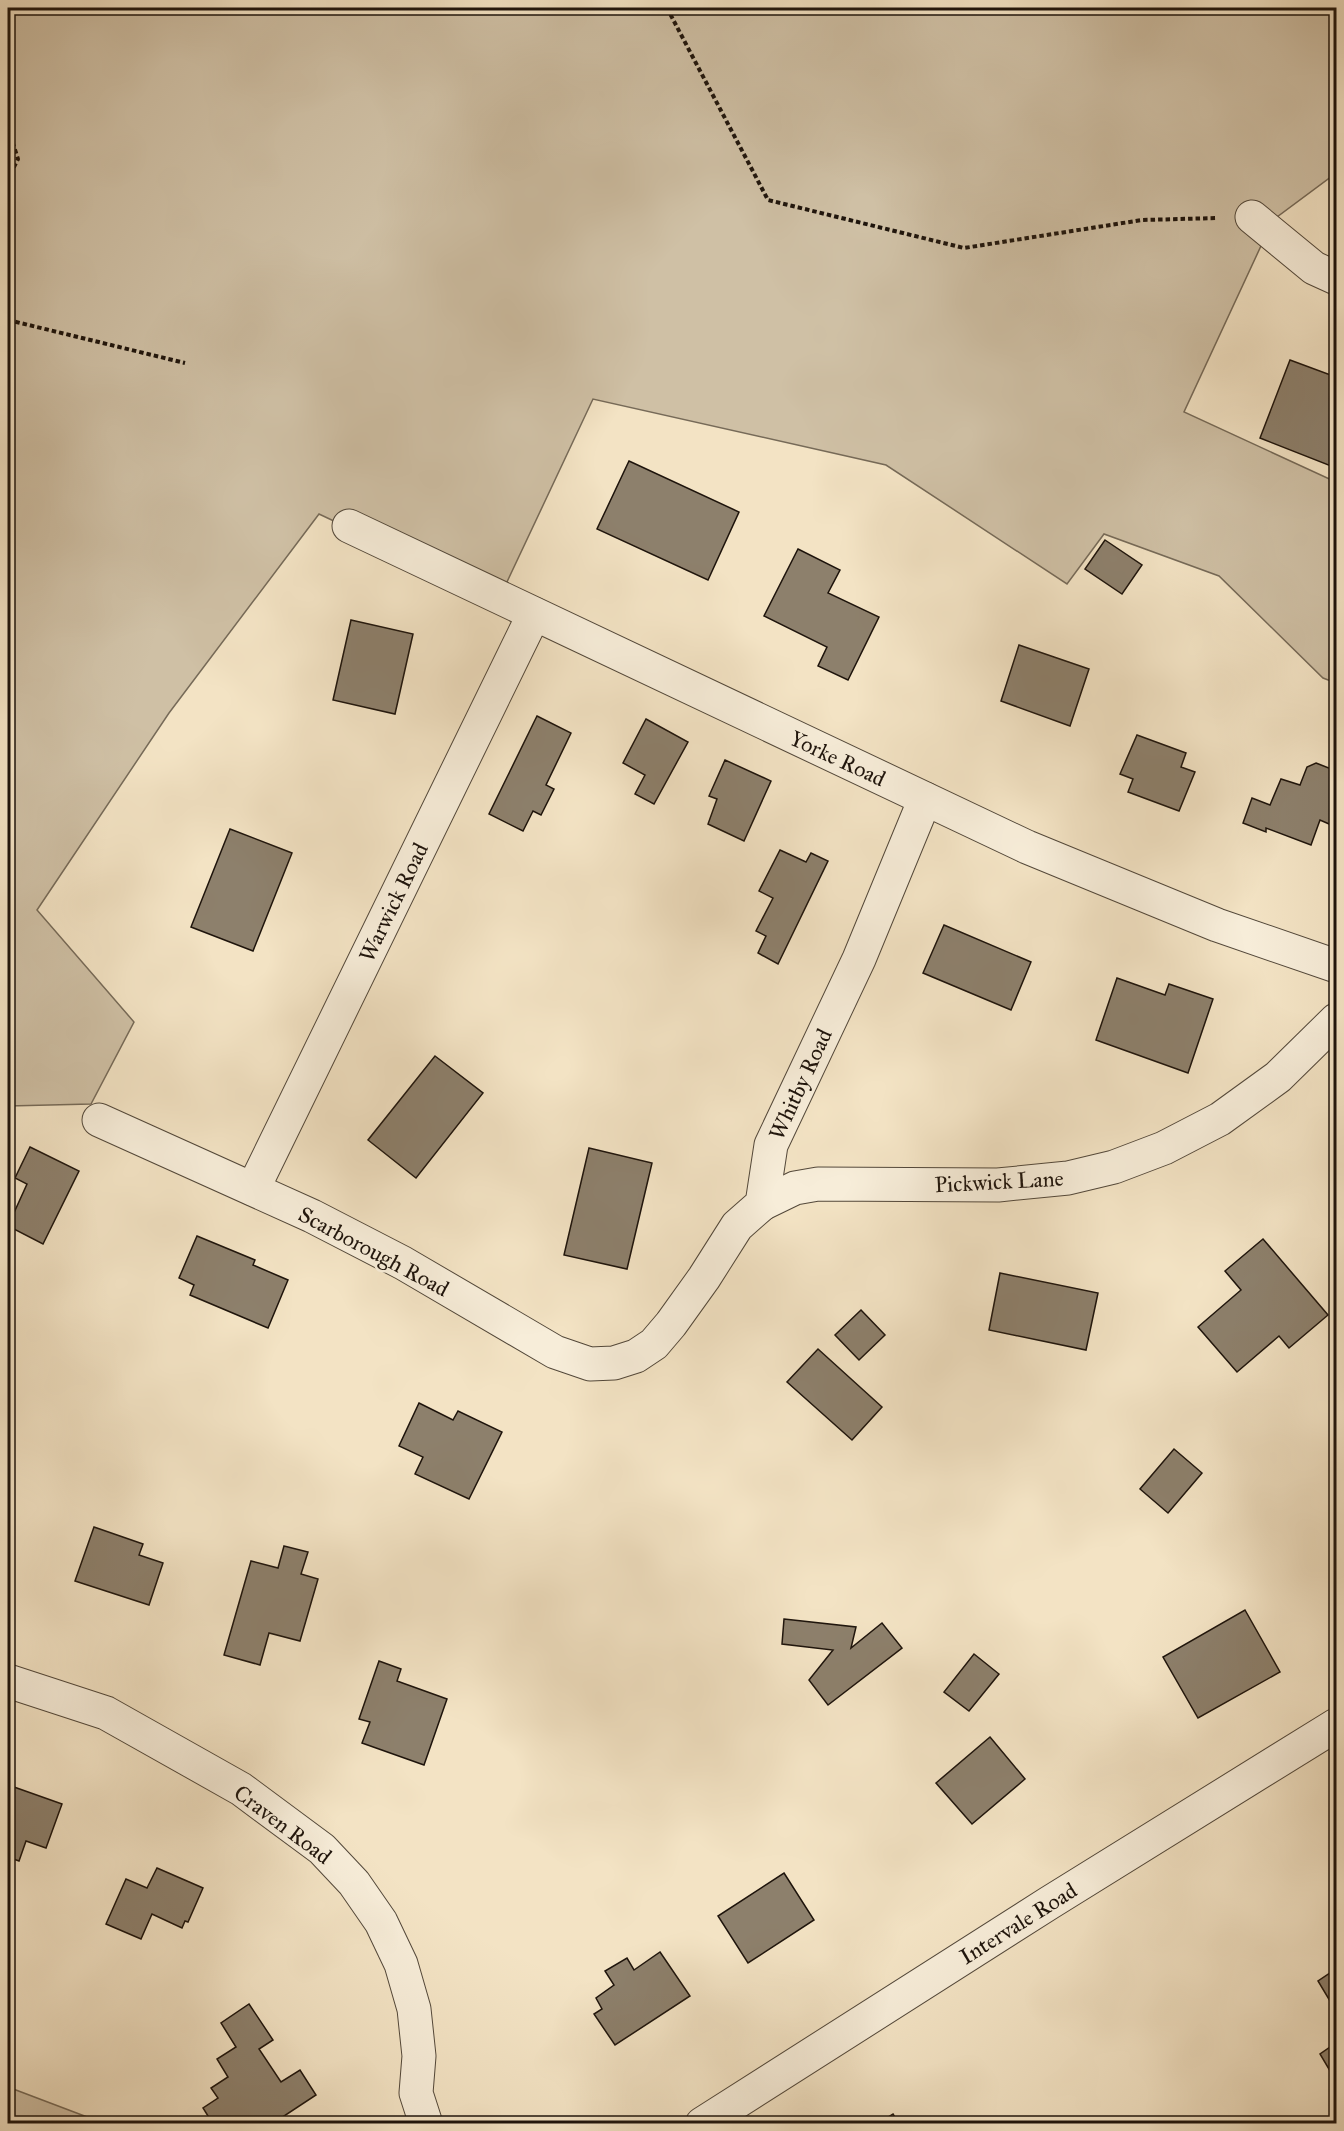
<svg xmlns="http://www.w3.org/2000/svg" width="1344" height="2131" viewBox="0 0 1344 2131" font-family="'IM FELL Great Primer',serif">
<rect width="100%" height="100%" fill="#f3e3c4"/>
<filter id="stains"><feTurbulence type="fractalNoise" baseFrequency=".00333" numOctaves="4"/><feColorMatrix values="0 0 0 0 .2 0 0 0 0 .09 0 0 0 0 .02 0 0 0 .5 -.17"/></filter>
<radialGradient id="worn" r=".72"><stop offset=".6" stop-color="#630" stop-opacity="0"/><stop offset="1" stop-color="#630" stop-opacity=".3"/></radialGradient>
<!-- green -->
<g fill="#cfc0a5" stroke="#766a58" stroke-width="1.5">
<path d="M8 8H1336V173L1273 220 1184 412 1336 482V683L1323 678 1219 576 1104 534 1067 584 886 465 593 399 499 599 319 514 169 713 37 910 134 1022 91 1104 8 1106Z"/>
<path d="M8 2087 103 2123H8Z"/>
</g>
<!-- building -->
<g fill="#8d806c" stroke="#1e140c" stroke-width="1.5">
<path d="M1290 360 1336 377V468L1260 438Z"/>
<path d="M629 461 739 512 708 580 597 529Z"/>
<path d="M1105 540 1142 565 1122 594 1085 569Z"/>
<path d="M798 549 840 570 828 593 879 617 848 680 818 666 827 647 764 616Z"/>
<path d="M351 620 413 634 395 714 333 700Z"/>
<path d="M1019 645 1089 669 1070 726 1001 701Z"/>
<path d="M537 716 571 733 546 785 554 789 541 815 533 811 523 831 489 814Z"/>
<path d="M646 719 688 742 654 804 635 794 645 775 623 763Z"/>
<path d="M1137 735 1186 753 1181 767 1195 772 1179 811 1128 792 1133 779 1120 774Z"/>
<path d="M725 760 771 781 744 841 708 824 717 799 709 796Z"/>
<path d="M1316 763 1334 770 1336 775V827L1320 820 1311 845 1266 828V832L1243 823 1252 798 1270 805 1281 779 1300 785 1307 767Z"/>
<path d="M230 829 292 853 253 951 191 927Z"/>
<path d="M780 850 806 862 811 853 828 861 778 964 758 953 766 936 756 931 773 898 759 891Z"/>
<path d="M944 925 1031 962 1011 1010 923 973Z"/>
<path d="M1117 978 1165 995 1169 984 1213 999 1188 1073 1096 1040Z"/>
<path d="M435 1056 483 1093 416 1178 368 1140Z"/>
<path d="M30 1147 79 1171 43 1244 8 1226 27 1184 15 1178Z"/>
<path d="M589 1148 652 1163 627 1269 564 1255Z"/>
<path d="M197 1236 255 1260 253 1265 288 1280 268 1328 190 1295 194 1285 179 1278Z"/>
<path d="M1263 1239 1328 1315 1289 1348 1279 1336 1237 1372 1198 1327 1241 1290 1225 1271Z"/>
<path d="M1000 1273 1098 1293 1086 1350 989 1330Z"/>
<path d="M861 1310 885 1335 859 1360 835 1335Z"/>
<path d="M818 1349 882 1407 852 1440 787 1382Z"/>
<path d="M419 1403 453 1420 458 1411 502 1432 469 1499 415 1474 423 1457 399 1446Z"/>
<path d="M1174 1449 1202 1473 1168 1513 1140 1489Z"/>
<path d="M94 1527 143 1544 139 1555 163 1563 149 1605 75 1581Z"/>
<path d="M284 1546 308 1552 301 1574 318 1579 300 1641 269 1633 260 1665 224 1655 251 1561 278 1568Z"/>
<path d="M1245 1610 1280 1672 1198 1718 1163 1657Z"/>
<path d="M784 1619 856 1627 851 1648 882 1623 902 1648 828 1705 809 1680 833 1650 782 1644Z"/>
<path d="M974 1654 999 1674 969 1711 944 1692Z"/>
<path d="M379 1661 401 1669 397 1681 447 1699 424 1765 362 1743 370 1722 359 1719Z"/>
<path d="M990 1737 1025 1779 972 1824 936 1783Z"/>
<path d="M14 1787 62 1804 46 1848 26 1841 19 1861 8 1857V1788L13 1790Z"/>
<path d="M157 1868 203 1888 188 1922 185 1921 182 1928 152 1914 141 1939 106 1924 126 1879 147 1888Z"/>
<path d="M784 1873 814 1920 748 1963 718 1916Z"/>
<path d="M660 1952 690 1996 615 2045 594 2014 602 2009 596 1998 614 1985 605 1971 627 1958 634 1970Z"/>
<path d="M1336 1969V2011L1318 1981Z"/>
<path d="M249 2004 273 2040 259 2049 281 2082 300 2070 316 2095 272 2124H213L203 2108 218 2098 211 2088 228 2077 217 2059 236 2047 221 2023Z"/>
<path d="M1336 2043V2081L1320 2054Z"/>
<path d="M893 2114 899 2124H877Z"/>
</g>
<g fill="none" stroke-linecap="round" stroke-linejoin="round">
<!-- minor casing -->
<g stroke="#53483a" stroke-width="35">
<g id="minor">
<path d="M1252 217 1314 268 1336 278"/>
<path d="M349 526 1027 847 1217 925 1336 966"/>
<path d="M99 1120 312 1216 403 1263 555 1352 590 1364 614 1363 636 1356 654 1344 671 1324 704 1278 737 1226 762 1204 771 1145 859 959 925 799"/>
<path d="M253 1189 534 614"/>
<path d="M762 1204 795 1188 818 1184 998 1185 1068 1178 1114 1167 1164 1148 1220 1119 1278 1077 1336 1020"/>
<path d="M8 1681 106 1713 241 1789 322 1849 354 1883 381 1922 401 1964 414 2009 419 2056 416 2093 426 2124"/>
</g>
</g>
<!-- tertiary casing -->
<g stroke="#53483a" stroke-width="35">
<path id="tertiary" d="M702 2124 1049 1903 1336 1725"/>
</g>
<!-- path -->
<g stroke="#1e140c" stroke-width="4" stroke-dasharray="4.5 3" stroke-linecap="butt">
<path d="M667 8 768 200 964 248 1142 220 1218 218"/>
<path d="M8 128 18 159 8 179"/>
<path d="M8 320 185 363"/>
</g>
<!-- minor -->
<use href="#minor" stroke="#f7edd9" stroke-width="33"/>
<!-- tertiary -->
<use href="#tertiary" stroke="#f7edd9" stroke-width="33"/>
</g>
<g text-anchor="middle" stroke-width="5" stroke-linejoin="round" paint-order="stroke">
<!-- street labels -->
<g font-size="22" fill="#1e140c" stroke="#f7edd9">
<text transform="translate(838 758) rotate(25)" y="8">Yorke Road</text>
<text transform="translate(393 902) rotate(-64)" y="8">Warwick Road</text>
<text transform="translate(800 1084) rotate(-65)" y="8">Whitby Road</text>
<text transform="translate(999 1181) rotate(-3)" y="8">Pickwick Lane</text>
<text transform="translate(374 1251) rotate(28)" y="8">Scarborough Road</text>
<text transform="translate(283 1824) rotate(37)" y="8">Craven Road</text>
<text transform="translate(1018 1923) rotate(-32)" y="8">Intervale Road</text>
</g>
</g>
<!-- margin -->
<rect width="1344" height="2131" fill="none" stroke="#f3e3c4" stroke-width="30"/>
<rect x="9" y="9" width="1326" height="2113" fill="none" stroke="#1e140c" stroke-width="3"/>
<rect x="15" y="15" width="1314" height="2101" fill="none" stroke="#1e140c" stroke-width="1.5"/>
<rect width="100%" height="100%" filter="url(#stains)"/>
<rect width="100%" height="100%" fill="url(#worn)"/>
</svg>
